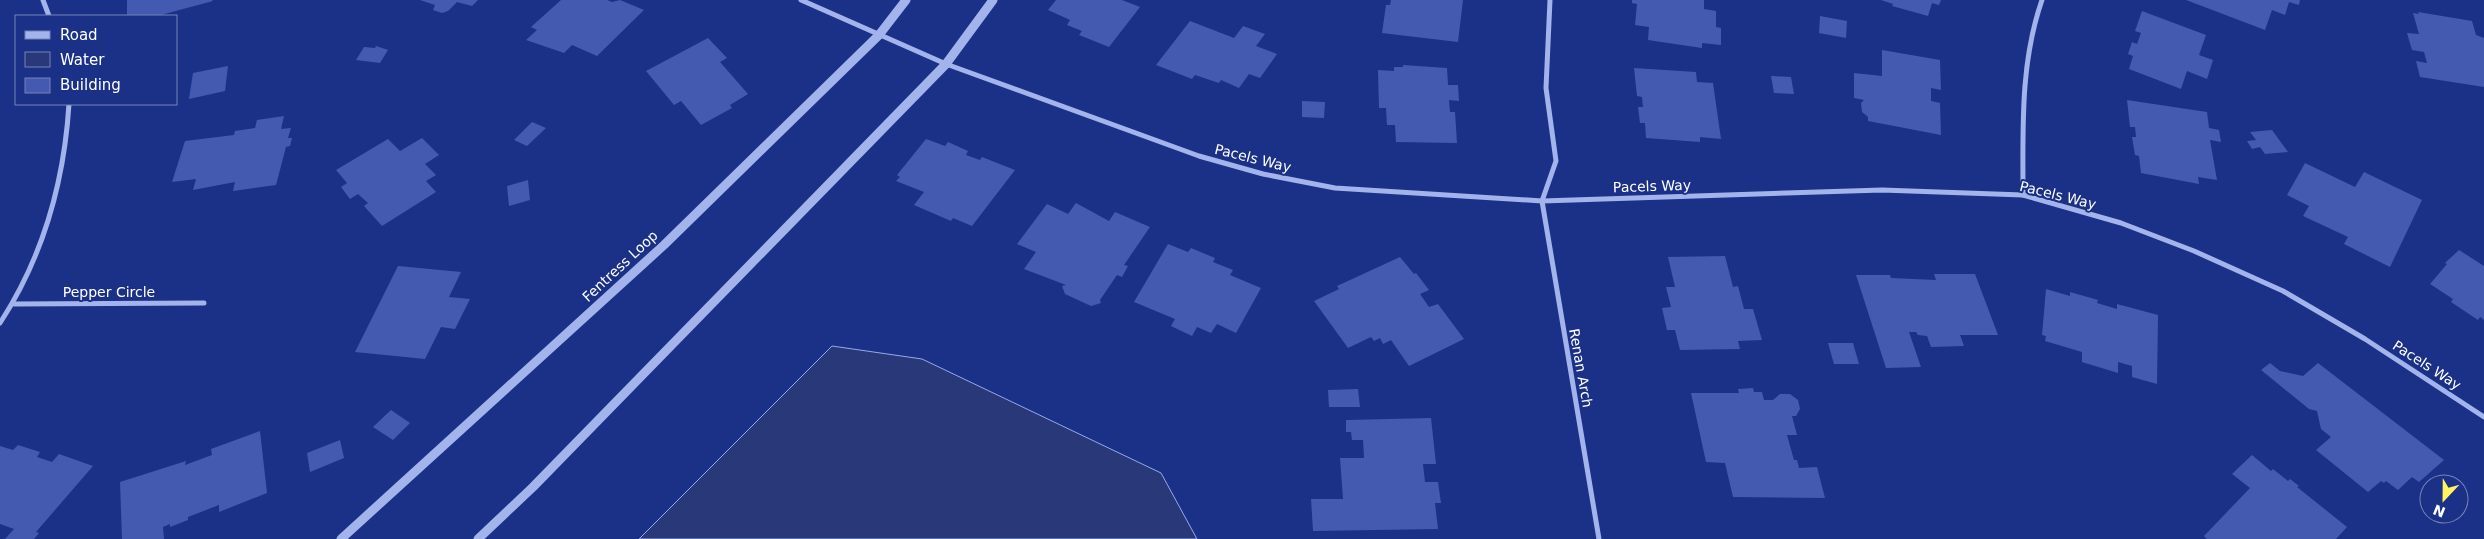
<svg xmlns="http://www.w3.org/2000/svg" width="2484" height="539" viewBox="0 0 2484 539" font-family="'DejaVu Sans',sans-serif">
<rect width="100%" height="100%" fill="#1b3187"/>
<!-- water -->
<path fill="#283879" stroke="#95aaee" d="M832 346 922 359 1161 473 1197 539H639Z"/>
<!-- building -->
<g fill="#445ab0">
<path d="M127 0H212L213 1 157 16H127Z"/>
<path d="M420 0H478L472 6 457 2 448 11 442 13 433 10 435 5Z"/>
<path d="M561 0H607L612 2 620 0 644 10 597 56 572 45 564 53 526 40 537 30 531 27Z"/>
<path d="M1056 0H1122L1140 7 1109 47 1079 35 1082 31 1067 25 1070 20 1048 10Z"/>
<path d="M1391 0H1463L1458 42 1382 33 1386 5H1390Z"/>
<path d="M1632 0H1704V9L1716 11V27L1721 28V45L1702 43V48L1648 40 1649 27 1635 25 1637 4 1632 3Z"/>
<path d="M1881 0H1941L1939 5 1932 3 1928 16 1892 6 1893 4Z"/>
<path d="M2186 0H2300L2299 5 2289 2 2285 15 2272 10 2265 30Z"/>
<path d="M2142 11 2206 35 2199 55 2213 60 2207 79 2187 71 2181 89 2129 69 2133 56 2128 54 2132 42 2137 44 2141 33 2135 31Z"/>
<path d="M2418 12 2472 21 2476 35 2484 38V87L2420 77 2416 61 2427 63 2424 52 2412 50 2407 33 2419 34 2413 13 2419 14Z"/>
<path d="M1820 16 1847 21 1846 38 1819 33Z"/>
<path d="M1190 21 1234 38 1243 26 1265 34 1256 46 1277 54 1260 78 1249 74 1239 88 1221 80 1219 83 1195 75 1192 79 1156 65Z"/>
<path d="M708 38 727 58 720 62 748 94 730 105 732 108 701 125 681 101 674 105 646 71Z"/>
<path d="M376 46 388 50 380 63 356 60 364 47 375 48Z"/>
<path d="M1882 50 1940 60 1941 90 1931 88V101L1940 103 1941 135 1868 121V117L1862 112 1861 103 1864 100 1854 98V73L1882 76Z"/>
<path d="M1403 65 1447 68 1448 85H1458L1459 101 1449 100 1450 112H1455L1457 143 1396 142 1395 125H1387L1386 108H1379L1378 70 1394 71V67H1403Z"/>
<path d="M228 66 225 91 189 99 193 73Z"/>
<path d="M1634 68 1696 72 1697 82 1713 83 1721 139 1700 137V142L1646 138 1645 123H1640L1638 107H1643L1642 97 1637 96Z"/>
<path d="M1771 76 1791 77 1794 94 1774 93Z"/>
<path d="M2127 100 2207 112 2209 128 2219 130 2221 142 2210 140 2217 180 2198 177 2199 184 2141 173 2139 156 2135 155 2132 137H2136L2135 127H2130Z"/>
<path d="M1302 101 1325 102 1324 118 1302 117Z"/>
<path d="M284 116 281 129 291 128 288 138H292L290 146 286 147 276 185 233 191 235 182 193 190 196 179 172 182 185 141 234 135 235 131 255 128 257 120Z"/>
<path d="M532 122 546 128 527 146 514 140Z"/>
<path d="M2272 130 2288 152 2265 154 2260 147 2252 149 2247 141 2256 140 2250 132Z"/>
<path d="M422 138 439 155 425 164 436 175 426 181 436 192 382 226 364 206 368 203 358 194 350 199 341 187 347 183 336 170 388 139 400 151Z"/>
<path d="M926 139 945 146 948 142 968 151 966 155 980 160 982 157 1015 170 972 226 953 218 951 221 914 205 924 192 896 181 900 177 897 175Z"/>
<path d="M2305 163 2355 187 2364 172 2422 200 2390 267 2344 244 2348 237 2303 216 2309 206 2287 195Z"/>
<path d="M528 180 530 200 509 206 507 186Z"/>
<path d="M1076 203 1109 221 1115 212 1150 227 1124 265 1128 266 1122 277 1117 275 1100 300 1101 303 1091 306 1065 294 1062 286 1066 285 1024 269 1036 252 1017 244 1047 204 1068 214Z"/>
<path d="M1168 244 1188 252 1191 248 1215 258 1213 262 1233 270 1230 275 1261 288 1236 333 1217 324 1211 333 1197 327 1192 336 1171 326 1175 319 1134 302Z"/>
<path d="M2459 250 2484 266V320L2480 317 2478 320 2451 302 2453 299 2430 284 2447 264 2445 263Z"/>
<path d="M1725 256 1733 287 1738 286 1744 309H1753L1762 340 1738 341 1740 349 1680 350 1675 330H1667L1662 308 1671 307 1666 287H1675L1668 257Z"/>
<path d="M1400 257 1414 274 1416 273 1429 290 1420 294 1429 307 1438 304 1464 339 1409 366 1391 340 1383 344 1380 338 1374 341 1371 337 1348 348 1314 301 1339 289 1337 286Z"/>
<path d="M398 266 461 272 449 297 470 299 455 329 441 327 425 359 355 352Z"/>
<path d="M1934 274H1975L1998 335H1960L1964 346 1931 347 1927 336 1918 335 1916 332H1909L1921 367 1886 368 1856 275H1890L1891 278 1936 280Z"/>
<path d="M2046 289 2070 296V292L2098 300 2097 303 2117 309V304L2158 315 2157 384 2132 377V366L2118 362V373L2082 362V352L2045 341 2046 336 2042 335Z"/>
<path d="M1828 343H1853L1859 364H1834Z"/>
<path d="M2270 363 2280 371 2303 376 2318 363 2444 460 2419 482 2412 477 2398 490 2386 481 2384 483 2381 481 2368 492 2316 450 2331 437 2321 429 2317 411 2309 409 2261 370Z"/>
<path d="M1753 388 1754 392H1762L1764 400H1773L1780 394H1790L1798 400 1800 409 1796 416H1792L1797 435H1787L1794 460H1797L1799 468 1817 467 1825 498 1733 497 1725 463 1706 462 1691 393H1739L1738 389Z"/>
<path d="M1358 389 1360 407H1329L1328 390Z"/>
<path d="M391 410 410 423 393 440 373 427Z"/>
<path d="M1431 418 1436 464H1423L1425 482H1438L1441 503H1435L1438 529 1313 531 1311 499H1343L1340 458H1364L1363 440H1352L1351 432H1346V420Z"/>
<path d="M260 431 267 493 219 512V505L188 517V520L170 527V524L163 527 164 539H122L120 482 186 461 185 465 212 455 211 449Z"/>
<path d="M340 440 344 458 310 472 307 453Z"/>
<path d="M18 445 40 452 37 457 52 462 59 454 93 466 36 532 39 533 34 539H5L14 529 0 524V446L13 450Z"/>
<path d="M2252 455 2271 471 2273 469 2288 481 2290 479 2299 486 2297 487 2347 527 2336 539H2207L2204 536 2250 488 2232 474Z"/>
</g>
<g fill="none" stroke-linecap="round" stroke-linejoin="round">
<!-- minor -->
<g stroke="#a3b3ec" stroke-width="5">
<path d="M43 0 49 16"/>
<path d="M801 0 946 64 1199 156 1263 174 1335 188 1542 201 1882 190 2023 195 2121 223 2194 251 2283 291 2365 339 2484 417"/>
<path d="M1550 0 1546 88 1556 161 1542 201 1599 539"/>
<path d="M2023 195C2023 129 2020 63 2042 0"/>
<path d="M14 304 204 303"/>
<path d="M0 323C43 257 64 183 69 104"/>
</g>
<!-- tertiary -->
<g stroke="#a3b3ec" stroke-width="9">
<path d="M341 539 664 245 879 35 906 0"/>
<path d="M478 539 533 487 946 64 993 0"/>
</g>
</g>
<g text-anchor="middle" stroke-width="4" stroke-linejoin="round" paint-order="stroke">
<!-- street labels -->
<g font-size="14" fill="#fff" stroke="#1b3187">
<text transform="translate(1253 158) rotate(14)" y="5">Pacels Way</text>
<text transform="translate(1652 186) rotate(-2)" y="5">Pacels Way</text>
<text transform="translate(2058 195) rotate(14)" y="5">Pacels Way</text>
<text transform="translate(620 266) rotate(-43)" y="5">Fentress Loop</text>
<text x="109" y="297">Pepper Circle</text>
<text transform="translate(2427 365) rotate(33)" y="5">Pacels Way</text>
<text transform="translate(1581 368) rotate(80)" y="5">Renan Arch</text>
</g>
</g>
<!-- legend -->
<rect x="15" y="15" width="162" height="90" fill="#1b3187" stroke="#7683b7"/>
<rect x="25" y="31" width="25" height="8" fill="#a3b3ec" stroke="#7683b7"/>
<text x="60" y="40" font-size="15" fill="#ffffff">Road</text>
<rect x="25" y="52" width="25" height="15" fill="#283879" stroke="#7683b7"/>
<text x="60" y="65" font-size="15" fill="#ffffff">Water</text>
<rect x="25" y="78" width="25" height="15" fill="#445ab0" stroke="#7683b7"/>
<text x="60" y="90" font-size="15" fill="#ffffff">Building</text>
<!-- north arrow -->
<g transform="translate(2444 499) rotate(202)"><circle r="24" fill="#1b3187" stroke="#7683b7"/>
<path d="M0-4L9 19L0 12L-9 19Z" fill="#fdf45f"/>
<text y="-8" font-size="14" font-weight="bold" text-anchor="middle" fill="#ffffff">N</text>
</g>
</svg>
